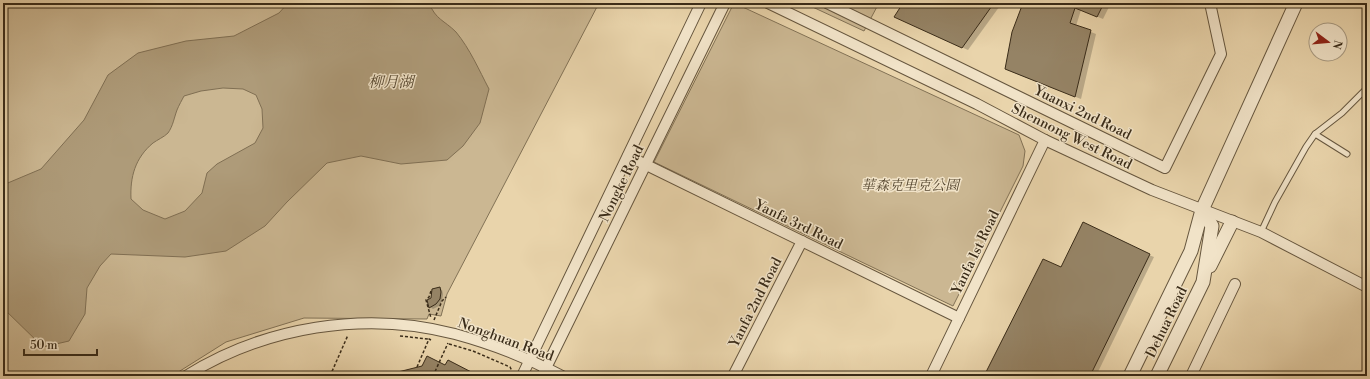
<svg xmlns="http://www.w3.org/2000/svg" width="1370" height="379" viewBox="0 0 1370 379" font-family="'Libre Bodoni','Noto Serif TC',serif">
<rect width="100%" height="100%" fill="#e9d4ab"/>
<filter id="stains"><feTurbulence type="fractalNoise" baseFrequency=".005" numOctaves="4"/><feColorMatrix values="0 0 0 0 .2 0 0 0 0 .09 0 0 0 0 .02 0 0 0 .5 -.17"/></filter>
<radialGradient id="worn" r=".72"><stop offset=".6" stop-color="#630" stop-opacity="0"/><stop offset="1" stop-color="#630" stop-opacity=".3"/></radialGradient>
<!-- green -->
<g fill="#cbb792" stroke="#827256">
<path d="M3 3H599L447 294 441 316 429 314 427 319 304 318 226 342 172 376H3Z"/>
<path d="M734 3 1019 135 1025 151 1023 166 953 306 654 162Z"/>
<path d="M804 3H879L864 31Z"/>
</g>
<!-- water -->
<path fill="#ae9b79" stroke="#806f53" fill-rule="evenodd" d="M288 3H429C436 20 444 20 456 32 470 49 479 70 489 89L480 123 463 146 447 160 401 164 361 156 327 163 287 202 265 226 226 251 185 257 111 254 100 266 87 288 85 314 69 341 43 347 3 308V185L41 169 84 120 108 75 138 53 186 41 234 36 279 13ZM223 88 243 89 256 95 262 109 263 128 255 143 217 164 207 173 202 193 185 211 165 219 143 210 131 199C130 177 135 158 153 143 157 140 164 137 168 133 173 126 174 118 177 110 179 105 182 100 184 96L201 91Z"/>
<!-- shadow -->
<g fill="#0003">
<path d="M904 3H1002L968 50 901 20Z"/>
<path d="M1024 3H1111L1103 19 1081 10 1076 26 1096 34 1081 99 1012 72Z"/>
<path d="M1149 255 1154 257 1096 376H986Z"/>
<path d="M439 288 442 290 443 294 442 301 439 306 433 309 430 307 428 301 432 298Z"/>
</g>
<!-- building -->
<g fill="#958365" stroke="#3a2c19">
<path d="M903 3H994L962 48 894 17Z"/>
<path d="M1023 3H1104L1097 17 1075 8 1070 23 1091 30 1075 97 1005 69 1012 32Z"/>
<path d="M1083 222 1150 254 1090 376H984L1043 259 1061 267Z"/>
<path d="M440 287 441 292 440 299 436 304 429 308 427 300 431 298 432 289Z"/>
<path d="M427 356 445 365 448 360 479 376H393L398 372 422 366Z"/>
</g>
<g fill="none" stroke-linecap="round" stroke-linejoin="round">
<!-- service casing -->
<g stroke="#66563e" stroke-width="7">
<g id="service">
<path d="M1315 134 1347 154"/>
<path d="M1261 232 1275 202 1306 147 1315 134 1342 113 1367 88"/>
</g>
</g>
<!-- minor casing -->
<g stroke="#66563e" stroke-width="12">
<g id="minor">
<path d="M768 3 977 104 1045 140 1152 190 1261 232 1367 287"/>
<path d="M827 3 1165 168 1221 54 1210 3"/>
<path d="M628 156 959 318"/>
<path d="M186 376C264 327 365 310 455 334 492 344 528 358 562 376"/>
<path d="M522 376 701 3"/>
<path d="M542 376 725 3"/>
<path d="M733 376 802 241"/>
<path d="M931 376 1045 140"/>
<path d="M1191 376 1235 284"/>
</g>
</g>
<!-- tertiary casing -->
<g stroke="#66563e" stroke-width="15">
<g id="tertiary">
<path d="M1210 266 1232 222"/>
<path d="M1130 376 1191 251 1202 210 1296 3"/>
<path d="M1157 376 1203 282 1212 226 1202 210"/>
</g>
</g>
<!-- path -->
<g stroke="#3a2c19" stroke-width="1.5" stroke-dasharray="3 2" stroke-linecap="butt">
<path d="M431 291 429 297 426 300 431 318"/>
<path d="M434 320 442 301 446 297"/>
<path d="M400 336 428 339"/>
<path d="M449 344 473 351 510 367 512 371 510 376"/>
<path d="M417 367 429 339 431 340"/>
<path d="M330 376 348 335"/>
<path d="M433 376 448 343"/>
</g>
<!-- service -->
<use href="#service" stroke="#f1e3c8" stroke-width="5"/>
<!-- minor -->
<use href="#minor" stroke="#f1e3c8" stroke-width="10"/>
<!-- tertiary -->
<use href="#tertiary" stroke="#f1e3c8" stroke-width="13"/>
</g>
<g text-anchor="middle" stroke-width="3" stroke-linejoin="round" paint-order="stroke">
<!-- street labels -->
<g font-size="14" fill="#3a2c19" stroke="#f1e3c8">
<text transform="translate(1083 112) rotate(26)" y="5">Yuanxi 2nd Road</text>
<text transform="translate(1072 136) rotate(26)" y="5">Shennong West Road</text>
<text transform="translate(621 183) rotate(-64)" y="5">Nongke Road</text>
<text transform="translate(799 224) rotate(26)" y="5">Yanfa 3rd Road</text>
<text transform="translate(975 252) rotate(-64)" y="5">Yanfa 1st Road</text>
<text transform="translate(755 302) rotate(-63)" y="5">Yanfa 2nd Road</text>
<text transform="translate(1166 322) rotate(-64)" y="5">Dehua Road</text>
<text transform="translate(506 339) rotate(20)" y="5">Nonghuan Road</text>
</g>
<!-- park labels -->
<g font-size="14" font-style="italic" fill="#574831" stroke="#f1e3c8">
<text x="910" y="190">華森克里克公園</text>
</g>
<!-- water labels -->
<g font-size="15" font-style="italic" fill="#574831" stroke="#f1e3c8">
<text x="391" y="87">柳月湖</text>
</g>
</g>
<!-- margin -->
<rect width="1370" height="379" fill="none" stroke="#e9d4ab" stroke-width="16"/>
<rect x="4" y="4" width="1362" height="371" fill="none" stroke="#3a2c19" stroke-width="2"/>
<rect x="8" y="8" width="1354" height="363" fill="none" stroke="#3a2c19"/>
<!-- north arrow -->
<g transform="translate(1328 42) rotate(106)"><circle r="19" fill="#f1e3c8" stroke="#a89a82"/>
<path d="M0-3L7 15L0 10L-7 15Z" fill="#8f2418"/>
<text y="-6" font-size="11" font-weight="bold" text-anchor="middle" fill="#3a2c19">N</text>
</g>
<!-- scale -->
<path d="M24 349v6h73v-6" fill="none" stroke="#3a2c19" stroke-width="2"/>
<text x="30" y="349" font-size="12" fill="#3a2c19" stroke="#f1e3c8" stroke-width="3" paint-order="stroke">50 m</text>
<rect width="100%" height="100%" filter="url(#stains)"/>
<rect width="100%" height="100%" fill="url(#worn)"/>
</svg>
